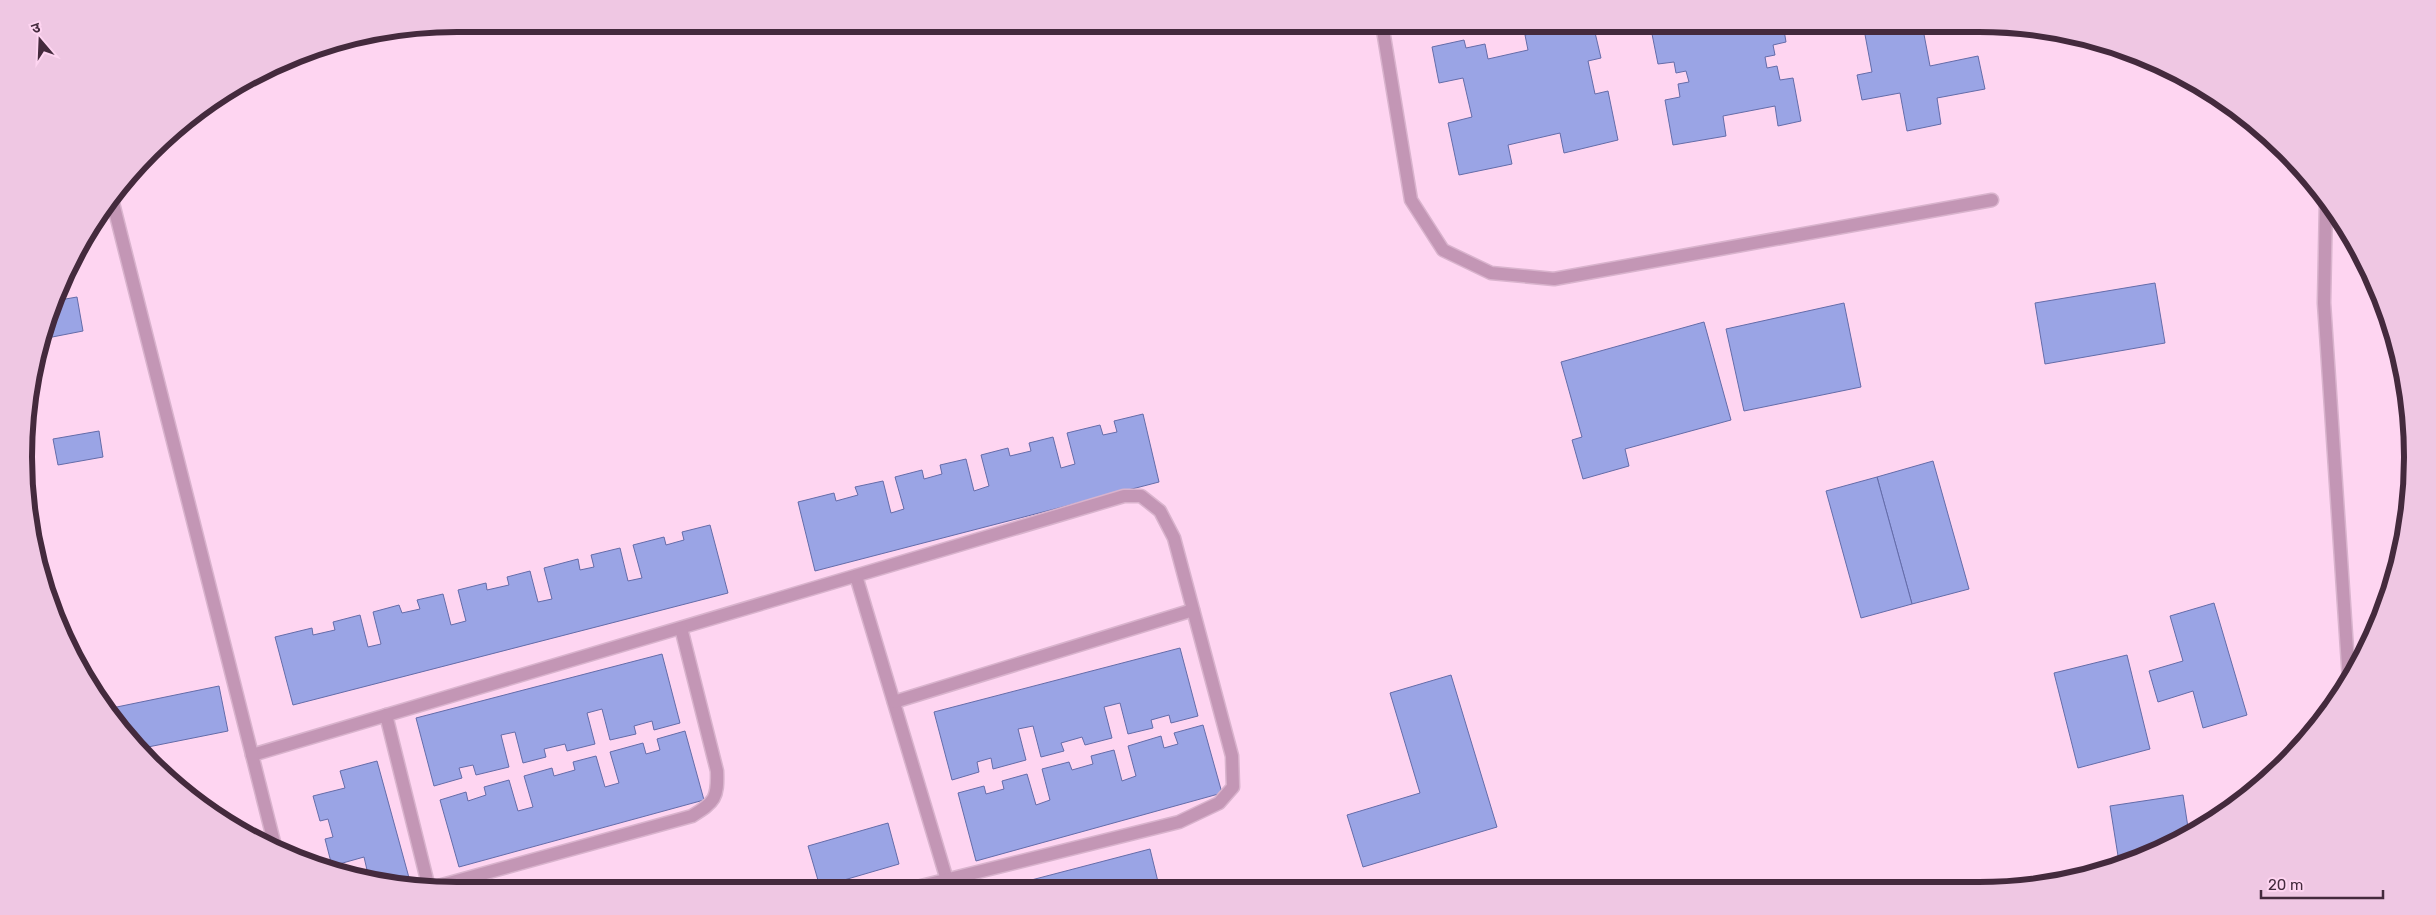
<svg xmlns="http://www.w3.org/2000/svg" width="2436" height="915" viewBox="0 0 2436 915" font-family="Rubik,'Noto Sans Devanagari',sans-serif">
<rect width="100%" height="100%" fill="#fed5f1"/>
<!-- building -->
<g fill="#9aa4e5" stroke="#646ca9">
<path d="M1593 24 1601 58 1588 61 1595 94 1608 91 1618 140 1564 153 1560 133 1508 145 1512 164 1459 175 1448 123 1472 117 1463 78 1439 83 1432 47 1464 40 1466 48 1485 44 1488 59 1528 50 1525 35 1537 32 1535 25Z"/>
<path d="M1650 24H1704L1705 30 1739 24H1783L1786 42 1773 45 1775 55 1765 57 1767 68 1777 66 1780 80 1793 78 1801 121 1778 126 1775 106 1723 116 1726 136 1673 145 1665 100 1680 97 1678 84 1689 82 1686 71 1676 73 1674 62 1658 64Z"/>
<path d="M1863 24H1922L1930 66 1978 56 1985 89 1937 98 1941 124 1907 131 1900 93 1862 100 1857 75 1872 72Z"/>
<path d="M2155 283 2165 343 2045 364 2035 303Z"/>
<path d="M77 297 83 331 42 339 47 318 54 301Z"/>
<path d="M1844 303 1861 387 1744 411 1726 329Z"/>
<path d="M1704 322 1731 420 1625 449 1629 466 1583 479 1572 440 1582 437 1561 362Z"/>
<path d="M1143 414 1159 482 815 571 798 502 834 493 836 501 858 495 855 487 883 481 891 513 904 509 895 477 922 470 924 479 942 474 940 465 966 459 974 491 989 486 981 455 1008 448 1010 456 1031 451 1029 443 1053 437 1061 468 1075 464 1067 433 1100 425 1103 435 1117 432 1114 421Z"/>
<path d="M99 431 103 457 58 465 53 439Z"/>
<path d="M1933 461 1969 589 1912 604 1877 477Z"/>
<path d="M1877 477 1912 604 1861 618 1826 491Z"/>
<path d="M710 525 728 593 293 705 275 637 312 628 313 635 335 630 333 622 360 615 368 647 381 644 373 612 399 605 402 613 420 609 417 600 443 594 451 625 466 621 458 590 486 583 487 590 509 585 507 577 530 571 538 602 552 599 544 568 578 559 580 570 594 567 591 555 620 548 628 581 642 578 633 545 664 537 666 545 684 540 682 532Z"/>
<path d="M2214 603 2247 715 2203 728 2193 691 2158 702 2149 671 2183 661 2170 616Z"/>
<path d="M1180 648 1198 716 1171 723 1169 715 1151 720 1153 728 1128 734 1120 703 1104 707 1112 738 1085 745 1082 737 1061 743 1064 751 1041 757 1033 726 1018 729 1026 760 993 769 991 758 977 762 979 772 952 780 934 712Z"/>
<path d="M662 654 680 723 654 730 652 721 634 726 636 734 610 740 602 709 587 713 595 744 567 751 565 744 544 749 546 757 523 763 515 732 501 735 509 767 476 775 473 765 459 768 462 778 434 786 416 718Z"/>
<path d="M2127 655 2150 749 2078 768 2054 673Z"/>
<path d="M1451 675 1497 827 1363 867 1347 815 1420 793 1390 693Z"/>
<path d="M219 686 228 731 143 748 107 709Z"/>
<path d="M1203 725 1222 793 976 861 958 793 984 786 986 794 1004 789 1002 781 1027 774 1036 805 1050 800 1042 769 1069 762 1072 770 1093 764 1091 756 1114 750 1122 781 1136 776 1128 746 1161 736 1164 748 1178 744 1174 733Z"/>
<path d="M685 731 704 800 459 867 440 800 466 792 468 801 486 795 484 787 509 780 518 811 533 807 524 776 552 768 554 776 575 770 573 762 596 756 605 787 619 783 610 752 643 743 646 754 660 750 657 739Z"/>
<path d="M377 761 411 885 344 876 367 870 364 857 332 866 325 839 333 837 328 819 320 821 313 796 345 788 340 771Z"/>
<path d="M2183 795 2189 834 2170 847 2119 862 2110 806Z"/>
<path d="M888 823 899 864 820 887 808 846Z"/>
<path d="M1150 849 1160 890H993Z"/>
</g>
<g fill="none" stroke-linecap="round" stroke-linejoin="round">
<!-- lane casing -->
<g stroke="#d9b3cd" stroke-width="15">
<g id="lane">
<path d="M1382 24 1411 200 1443 250 1491 273 1554 279 1992 200"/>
<path d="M856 576 947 880"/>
<path d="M894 702 1193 610"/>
<path d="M386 715 429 888"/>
<path d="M252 755 1124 496H1141L1160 511 1174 538 1232 756 1233 787 1219 803 1179 822 905 890"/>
<path d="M431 888 692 816C715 802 718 798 717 771L681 628"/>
</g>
</g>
<!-- street casing -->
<g stroke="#d9b3cd" stroke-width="15">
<g id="street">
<path d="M2326 202 2324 303 2349 680"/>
<path d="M113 203 276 850"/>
</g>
</g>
<!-- lane -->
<use href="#lane" stroke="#c396b5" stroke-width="12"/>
<!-- street -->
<use href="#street" stroke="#c396b5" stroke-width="12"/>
</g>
<!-- crop -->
<path d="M0 0H2436V915H0ZM457 32H1979A425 425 0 0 1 2404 457V457A425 425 0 0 1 1979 882H457A425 425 0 0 1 32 457V457A425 425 0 0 1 457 32Z" fill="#efc7e3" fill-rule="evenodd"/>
<path fill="none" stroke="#442a3d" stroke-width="6" d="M457 32H1979A425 425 0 0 1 2404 457V457A425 425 0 0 1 1979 882H457A425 425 0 0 1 32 457V457A425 425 0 0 1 457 32Z"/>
<!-- north arrow -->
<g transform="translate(40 40) rotate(341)" stroke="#fed5f1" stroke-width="4" paint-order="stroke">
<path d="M0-4L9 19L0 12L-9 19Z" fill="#442a3d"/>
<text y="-8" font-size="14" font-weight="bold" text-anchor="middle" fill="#442a3d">उ</text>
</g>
<!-- scale -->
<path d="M2261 890v8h122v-8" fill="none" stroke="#442a3d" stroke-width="2.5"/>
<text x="2268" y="890" font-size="15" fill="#442a3d" stroke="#fed5f1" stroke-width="4" paint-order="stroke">20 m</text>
</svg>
